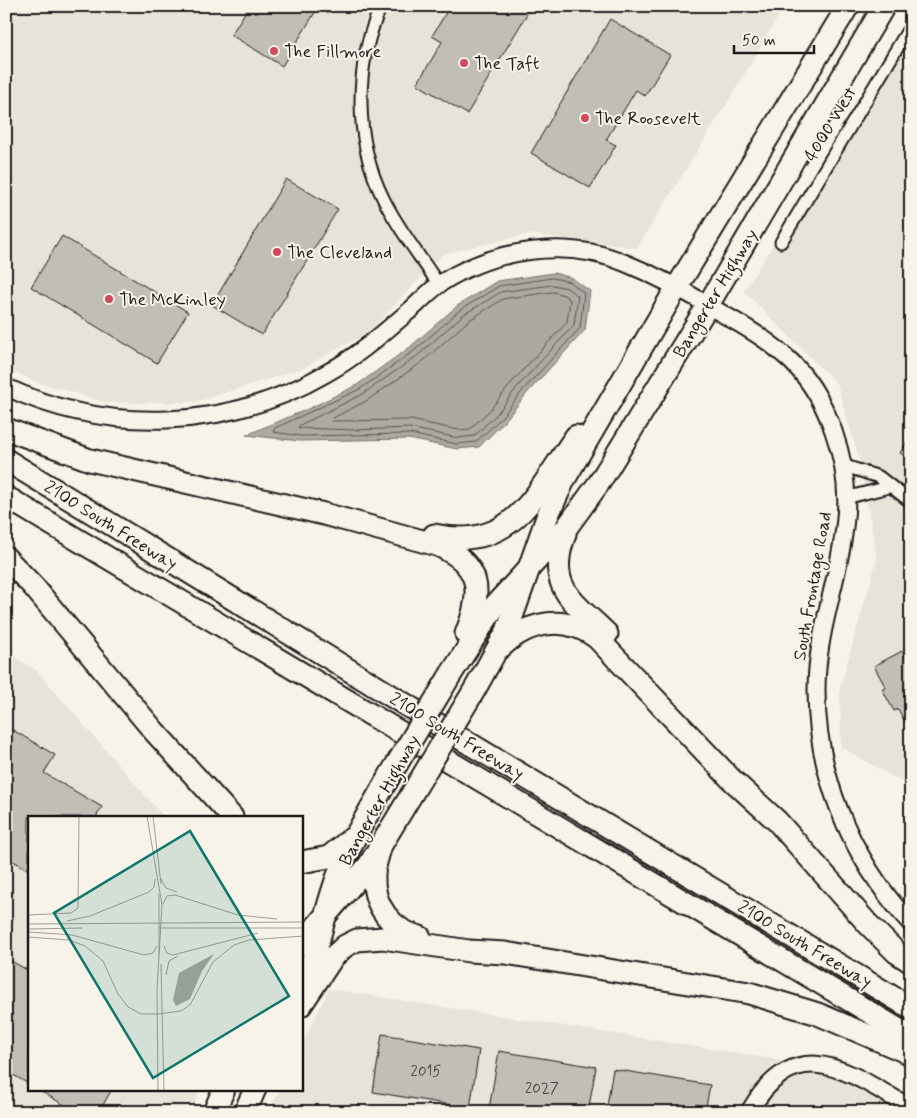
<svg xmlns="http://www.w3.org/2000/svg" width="917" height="1118" viewBox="0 0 917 1118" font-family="Mynerve,sans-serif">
<rect width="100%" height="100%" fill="#f7f3e8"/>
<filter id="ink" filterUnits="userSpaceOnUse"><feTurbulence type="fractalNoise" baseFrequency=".02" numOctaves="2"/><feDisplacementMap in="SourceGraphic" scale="10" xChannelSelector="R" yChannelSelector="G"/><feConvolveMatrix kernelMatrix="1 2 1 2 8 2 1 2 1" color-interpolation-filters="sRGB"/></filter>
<g filter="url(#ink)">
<!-- built -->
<g fill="#e6e3d9">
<path d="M6 6H784L740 82 637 248 529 234 443 254 370 331 303 368 196 402 107 403 29 379 6 368Z"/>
<path d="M911 26V787L841 747 840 688 877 559 860 462 837 384 744 291Z"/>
<path d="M6 652 36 670 164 817H29V1089H200L192 1112H6Z"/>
<path d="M329 989 762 1057 835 1073 905 1112H269L280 1089H301V1046Z"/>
</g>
<!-- water -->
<path fill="#aca9a2" stroke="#72716c" d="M554 273 572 278 590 291 585 330 528 392 504 422 479 447 457 449 409 439 300 441 246 435 310 408 357 385 410 347 457 306 497 281Z"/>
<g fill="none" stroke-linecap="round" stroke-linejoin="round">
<!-- shore -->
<g stroke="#565452" stroke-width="1">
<path d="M553 278 570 282 584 293 580 328 524 389 500 419 476 442 457 444 410 434 301 436 273 432 275 428 360 389 414 351 460 310 499 286Z"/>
<path d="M553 285 567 288 578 296 574 325 519 385 496 415 474 436 458 438 410 428 355 430 298 428 300 425 363 394 417 356 463 315 501 292Z"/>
<path d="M553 292 564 295 570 300 567 322 514 380 490 410 470 429 458 430 411 420 332 421 333 418 368 400 422 362 468 321 503 299Z"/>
</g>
</g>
<!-- building -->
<g fill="#c0beb5" stroke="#1c1c1c">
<path d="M249 6H319L282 66 231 35Z"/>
<path d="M450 6H532L467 114 417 84 442 42 432 36Z"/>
<path d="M610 19 670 55 645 96 636 90 606 140 616 145 590 188 531 153Z"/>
<path d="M286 179 338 209 262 335 212 305Z"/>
<path d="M62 236 188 312 157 363 31 287Z"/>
<path d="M911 435V460L900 453Z"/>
<path d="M902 651 911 667V733L898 709 894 711 882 689 886 688 874 666Z"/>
<path d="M6 726 55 755 44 773 102 807 96 817H29V870L6 857Z"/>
<path d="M6 958 29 971V1084L6 1071Z"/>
<path d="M382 1034 479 1050 470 1108 373 1092Z"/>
<path d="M499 1051 596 1067 588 1112H505L489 1109Z"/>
<path d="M613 1069 710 1085 705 1112H606Z"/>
<path d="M37 1089H112L99 1112H76Z"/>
</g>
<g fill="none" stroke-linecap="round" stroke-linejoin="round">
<!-- street casing -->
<g stroke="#1c1c1c" stroke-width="15">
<g id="street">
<path d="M381 6C354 66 354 139 383 198 398 229 420 256 439 285"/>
<path d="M781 242 911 25"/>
<path d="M842 465 879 477 911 502"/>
<path d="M845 498 889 487"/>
</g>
</g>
<!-- secondary casing -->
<g stroke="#1c1c1c" stroke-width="20">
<g id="secondary">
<path d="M6 387C108 435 228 430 325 374 356 357 381 335 408 312 419 303 429 291 441 283 494 249 566 238 625 263 657 276 687 292 716 310 740 324 764 337 784 355 828 392 852 466 845 523 840 574 820 623 817 675 812 767 849 857 911 924"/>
<path d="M749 1112C797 1029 849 1073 911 1108"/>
</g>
</g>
<!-- highway casing -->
<g stroke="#1c1c1c" stroke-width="25">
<g id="highway">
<path d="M6 429 90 460 324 514 437 545C482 564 483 592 466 634"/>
<path d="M6 460 460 738 911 1008"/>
<path d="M6 497 911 1037"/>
<path d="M565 534C545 587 573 601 607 634"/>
<path d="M434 535C514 553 536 492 576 436"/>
<path d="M6 558 33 586 154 731 232 817"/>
<path d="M501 647C529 620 566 615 597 638L731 779 777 821 868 924 896 952 911 962"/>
<path d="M451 674 496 604 567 527 599 483 708 305 884 6"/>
<path d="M475 689 507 631 547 517 564 480 677 287 848 6"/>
<path d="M380 848C378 857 374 866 374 875 372 905 392 931 420 937"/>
<path d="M301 862 329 857 351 839"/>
<path d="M301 944 369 865 410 797"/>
<path d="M303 985C318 951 324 914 337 878 349 844 368 814 386 782"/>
<path d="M301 1005 333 957 345 946 357 940 383 938 469 951 505 953 749 993 818 1014 911 1054"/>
<path d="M214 1112 224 1089"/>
<path d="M245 1112 255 1089"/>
</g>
</g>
<!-- street -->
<use href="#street" stroke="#f7f3e8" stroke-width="11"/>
<!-- secondary -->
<use href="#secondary" stroke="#f7f3e8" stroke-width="16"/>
<!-- highway -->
<use href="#highway" stroke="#f7f3e8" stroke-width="21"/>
<!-- highway-bridge casing -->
<g stroke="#1c1c1c" stroke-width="25" stroke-linecap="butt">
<g id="highway-bridge">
<path d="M386 782 451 674"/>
<path d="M410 797 475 689"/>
</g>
</g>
<!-- highway-bridge -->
<use href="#highway-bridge" stroke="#f7f3e8" stroke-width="21"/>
</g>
</g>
<!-- markers -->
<g fill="#d1495b" stroke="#f7f3e8" stroke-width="2">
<circle cx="274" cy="51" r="5"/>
<circle cx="464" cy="63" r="5"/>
<circle cx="585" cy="118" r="5"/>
<circle cx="277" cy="252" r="5"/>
<circle cx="109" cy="299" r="5"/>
</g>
<g text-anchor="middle" stroke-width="4" stroke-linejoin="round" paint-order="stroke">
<!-- number labels -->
<g font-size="15" fill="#454442">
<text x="426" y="1076">2015</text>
<text x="542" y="1093">2027</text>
</g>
<!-- poi labels -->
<g font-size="18" fill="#1c1c1c" stroke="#f7f3e8" text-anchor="start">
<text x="284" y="57">The Fillmore</text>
<text x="474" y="69">The Taft</text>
<text x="595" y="124">The Roosevelt</text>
<text x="287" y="258">The Cleveland</text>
<text x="119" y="305">The McKinley</text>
</g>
<!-- street labels -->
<g font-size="18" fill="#1c1c1c" stroke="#f7f3e8">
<text transform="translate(830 124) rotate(-59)" y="6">4000 West</text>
<text transform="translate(715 293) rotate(-59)" y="6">Bangerter Highway</text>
<text transform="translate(111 525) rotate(32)" y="6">2100 South Freeway</text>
<text transform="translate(812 586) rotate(-80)" y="6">South Frontage Road</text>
<text transform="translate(457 736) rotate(31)" y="6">2100 South Freeway</text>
<text transform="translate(379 800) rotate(-61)" y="6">Bangerter Highway</text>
<text transform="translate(805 944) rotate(31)" y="6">2100 South Freeway</text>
</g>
</g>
<!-- overview -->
<g transform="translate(28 816)">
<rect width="275" height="275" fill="#f7f3e8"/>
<path d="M186 138 174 155 162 183 148 190 145 184 151 157Z" fill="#aca9a2"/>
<path fill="none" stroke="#9f9d96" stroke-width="1" d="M119 0 134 89 129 174 130 275M125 0 133 68M133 63 138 72 149 76M131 78V138M135 88 139 80 147 79 210 99 249 103M0 99 43 97 50 92 51 0M39 105 62 100 121 76 126 71 127 63M0 108 275 106M131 112H275M0 113 54 112M0 116 44 119 116 139 125 137 129 130M0 121 41 124 57 130 75 145 90 178 100 191 113 198H129L153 195 162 189 185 146 206 129 221 124 275 120M136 130 139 137 145 139 230 117M133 148 136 275M138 159 141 145 150 140"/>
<path fill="#0f766e" fill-opacity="0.15" stroke="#0f766e" stroke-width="2.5" d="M162 15 261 180 125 262 26 97Z"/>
<rect width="275" height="275" fill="none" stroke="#1c1c1c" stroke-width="2.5"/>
</g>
<!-- margin -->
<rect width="917" height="1118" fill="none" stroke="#f7f3e8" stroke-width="25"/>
<rect x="12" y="12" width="892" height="1093" fill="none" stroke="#1c1c1c" stroke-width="2" filter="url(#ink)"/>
<!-- scale -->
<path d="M734 45v8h80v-8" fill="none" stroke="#1c1c1c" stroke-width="2.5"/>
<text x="742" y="45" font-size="15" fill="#1c1c1c" stroke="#f7f3e8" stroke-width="4" paint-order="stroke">50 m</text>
</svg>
